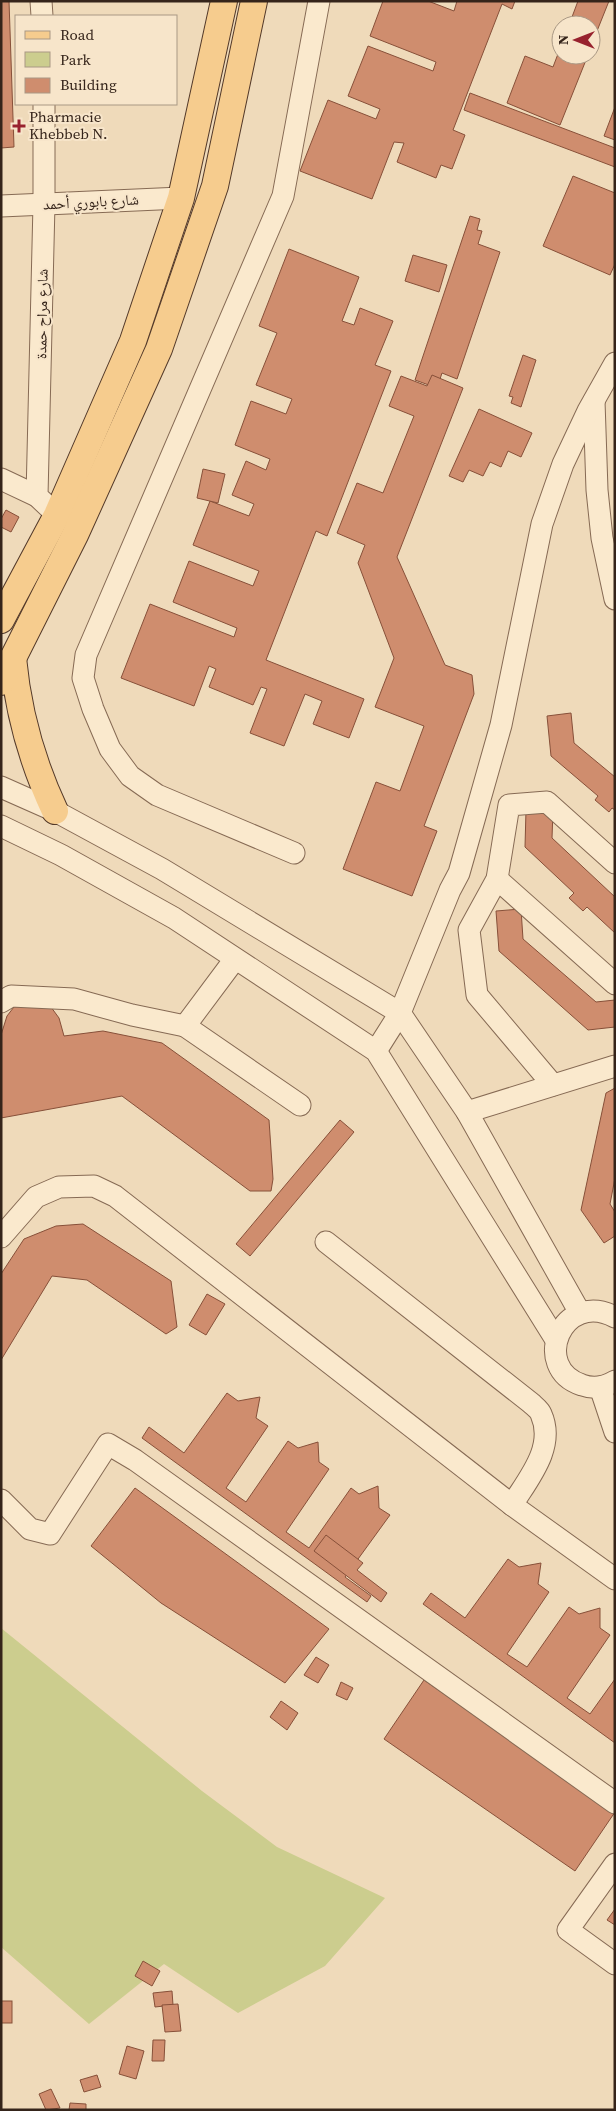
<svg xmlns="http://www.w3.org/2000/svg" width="616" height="2111" viewBox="0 0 616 2111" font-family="'Source Serif 4','Noto Naskh Arabic',serif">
<rect width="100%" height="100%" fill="#efdaba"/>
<!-- green -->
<path fill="#cccd8e" d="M1 1628 202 1791 277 1847 385 1898 325 1966 238 2013 164 1964 89 2024 1 1947Z"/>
<!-- building -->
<g fill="#cf8d6e" stroke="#875039">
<path d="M1 1H9L14 147 1 148Z"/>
<path d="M383 1H428L454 11 457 1H515L512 9 502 4 453 130 465 135 452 169 441 165 436 178 397 162 404 143 394 142 372 199 300 171 328 100 376 119 380 109 348 96 368 46 433 71 436 62 370 36Z"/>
<path d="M578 1H609L591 46V25H569Z"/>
<path d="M561 46V55H588L560 125 507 103 525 56 553 67Z"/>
<path d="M470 93 615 148V167L464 110Z"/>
<path d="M615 107V140L604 136Z"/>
<path d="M573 176 615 193V264L610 275 543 246Z"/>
<path d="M470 216 480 219 477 230 482 231 478 244 500 252 457 379 442 373 437 388 415 380Z"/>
<path d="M289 249 359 277 342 321 354 325 360 308 393 321 375 365 391 371 327 536 316 531 266 660 364 699 349 738 313 724 322 701 305 694 284 746 250 733 267 689 261 687 253 705 209 687 216 669 209 666 194 706 121 678 150 604 234 637 237 628 173 602 189 561 253 586 259 571 193 545 210 501 249 516 254 504 232 495 246 461 266 470 270 459 235 445 251 401 286 414 292 399 256 385 277 333 259 326Z"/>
<path d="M413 255 447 265 439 292 405 281Z"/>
<path d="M523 355 536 360 521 407 511 403 513 397 509 396Z"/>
<path d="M432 375 463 388 397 557 445 665 472 675 474 694 424 826 437 831 412 896 343 869 376 782 400 791 424 726 375 707 394 658 358 563 365 545 337 533 357 483 383 493 414 416 389 406 401 376 427 386Z"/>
<path d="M479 409 532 433 521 457 508 451 501 467 490 462 483 476 469 470 463 482 449 476Z"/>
<path d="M203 469 225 474 218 503 197 498Z"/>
<path d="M6 510 19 517 11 532 1 527V519Z"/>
<path d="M571 713 574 743 615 777V810L612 808 609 812 595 800 598 796 551 756 547 716Z"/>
<path d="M526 810H553L552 838 615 897V933L587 907 583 911 569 898 574 893 525 847Z"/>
<path d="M521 909 523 939 596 1002 615 1000V1027L588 1030 499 951 496 911Z"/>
<path d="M17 1003H48L59 1018 64 1036 103 1031 162 1043 269 1120 273 1179 271 1191H250L122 1096 1 1118V1035L7 1016Z"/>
<path d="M615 1088V1178L610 1204 615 1212V1236L604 1243 581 1210 606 1093Z"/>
<path d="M340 1120 354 1132 250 1256 236 1244Z"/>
<path d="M83 1224 171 1281 177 1327 166 1334 87 1280 52 1276 1 1360V1274L24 1239 56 1226Z"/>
<path d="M207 1294 225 1304 206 1335 189 1325Z"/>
<path d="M227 1393 238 1401 260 1397 256 1418 268 1426 226 1488 246 1502 288 1441 298 1448 318 1442 319 1462 329 1469 286 1532 309 1548 351 1488 359 1494 378 1486 379 1508 390 1515 345 1577 371 1596 367 1602 142 1438 149 1427 184 1453Z"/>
<path d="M135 1488 329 1629 285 1683 161 1603 91 1546Z"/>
<path d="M326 1535 363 1563 357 1570 387 1593 381 1602 314 1551Z"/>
<path d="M508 1559 519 1567 541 1563 538 1584 549 1592 507 1654 527 1667 569 1607 579 1614 600 1608V1628L610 1635 567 1698 590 1714 615 1679V1743L423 1604 431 1593 465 1618Z"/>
<path d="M316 1657 329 1665 318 1683 304 1675Z"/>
<path d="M424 1680 615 1812 575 1871 384 1739Z"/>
<path d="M341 1682 353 1688 347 1700 336 1695Z"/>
<path d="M281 1701 298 1713 287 1730 270 1717Z"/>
<path d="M615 1909V1925L607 1920Z"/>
<path d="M143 1961 160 1971 152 1986 135 1976Z"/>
<path d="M172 1991 173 2005 155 2007 153 1993Z"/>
<rect x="1" y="2001" width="11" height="22"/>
<path d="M178 2004 181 2031 165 2032 162 2005Z"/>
<path d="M153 2040H165L164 2061H152Z"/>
<path d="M127 2046 144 2051 136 2079 119 2074Z"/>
<path d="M97 2075 101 2087 84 2092 80 2080Z"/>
<path d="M51 2089 60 2108 46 2110 39 2094Z"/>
<path d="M70 2103 86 2104V2110H69Z"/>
</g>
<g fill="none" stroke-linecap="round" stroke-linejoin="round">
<!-- minor casing -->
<g stroke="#866a54" stroke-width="23">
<g id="minor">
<path d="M41 1 42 16"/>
<path d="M44 104V204L37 496 57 515"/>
<path d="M1 206 181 198"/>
<path d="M594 401 597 490 602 538 615 599"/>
<path d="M1 479 37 496"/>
<path d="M1 787 55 811 162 869 400 1013 467 1112 580 1313"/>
<path d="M1 826 61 855 174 918 376 1051 556 1340"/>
<path d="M294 853 157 795 130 776 110 749 93 709 83 678 86 655 283 196 319 1"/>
<path d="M497 879 615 984"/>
<path d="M235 959 185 1026 300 1105"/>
<path d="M1 1002 11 996 74 999 132 1015 185 1026"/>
<path d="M376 1051 400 1013 450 890 459 873 501 725 542 524 563 464 588 411 615 363"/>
<path d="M553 1085 477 995 469 930 497 879 509 805 547 802 615 863"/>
<path d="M467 1112 615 1066"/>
<path d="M1 1237 36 1197 59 1187 94 1186 115 1196 512 1505 615 1579"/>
<path d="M326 1242 531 1403C534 1406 540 1410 541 1414 556 1447 528 1479 512 1505"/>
<path d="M615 1317C562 1289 530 1368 582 1385 593 1389 605 1387 615 1381"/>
<path d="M600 1387 615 1432"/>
<path d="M1 1500 30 1529 50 1534 108 1444 135 1460 615 1803"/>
<path d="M615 1864 568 1930 615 1964"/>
</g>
</g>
<!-- major casing -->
<g stroke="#533929" stroke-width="28">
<g id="major">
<path d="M1 620 57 515 133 341 181 198 224 1"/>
<path d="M13 658C18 712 32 762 55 811"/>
<path d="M1 682 75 535 159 349 215 186 254 1"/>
</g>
</g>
<!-- minor -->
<use href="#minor" stroke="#fae9cd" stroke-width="21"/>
<!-- major -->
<use href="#major" stroke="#f6cc8e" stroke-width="26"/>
</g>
<!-- markers -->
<path fill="#98222e" stroke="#f7e5ca" stroke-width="2" d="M16.5 118.5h5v5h5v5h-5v5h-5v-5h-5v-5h5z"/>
<g text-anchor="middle" stroke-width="4" stroke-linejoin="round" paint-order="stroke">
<!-- poi labels -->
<g font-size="15" fill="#35241a" stroke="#f7e5ca" text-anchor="start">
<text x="29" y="122">Pharmacie<tspan x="29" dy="17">Khebbeb N.</tspan></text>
</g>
<!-- street labels -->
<g font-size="15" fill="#35241a" stroke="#f7e5ca">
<text transform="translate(91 202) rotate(-3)" y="5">شارع بابوري أحمد</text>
<text transform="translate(42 314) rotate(-89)" y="5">شارع مراح حمدة</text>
</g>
</g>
<!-- border -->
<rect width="616" height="2111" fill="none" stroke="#35241a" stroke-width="5"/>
<!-- legend -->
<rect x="15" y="15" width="162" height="90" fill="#f7e5ca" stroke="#a99884"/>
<rect x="25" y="31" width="25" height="8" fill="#f6cc8e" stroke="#a99884"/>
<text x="60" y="40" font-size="15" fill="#35241a">Road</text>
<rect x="25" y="52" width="25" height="15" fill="#cccd8e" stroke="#a99884"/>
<text x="60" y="65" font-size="15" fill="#35241a">Park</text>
<rect x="25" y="78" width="25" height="15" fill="#cf8d6e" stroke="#a99884"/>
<text x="60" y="90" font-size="15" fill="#35241a">Building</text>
<!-- north arrow -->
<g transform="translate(576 40) rotate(270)"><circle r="24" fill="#f7e5ca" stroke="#a99884"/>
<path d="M0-4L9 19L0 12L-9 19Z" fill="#98222e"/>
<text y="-8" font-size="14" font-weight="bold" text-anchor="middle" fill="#35241a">N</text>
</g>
</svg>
